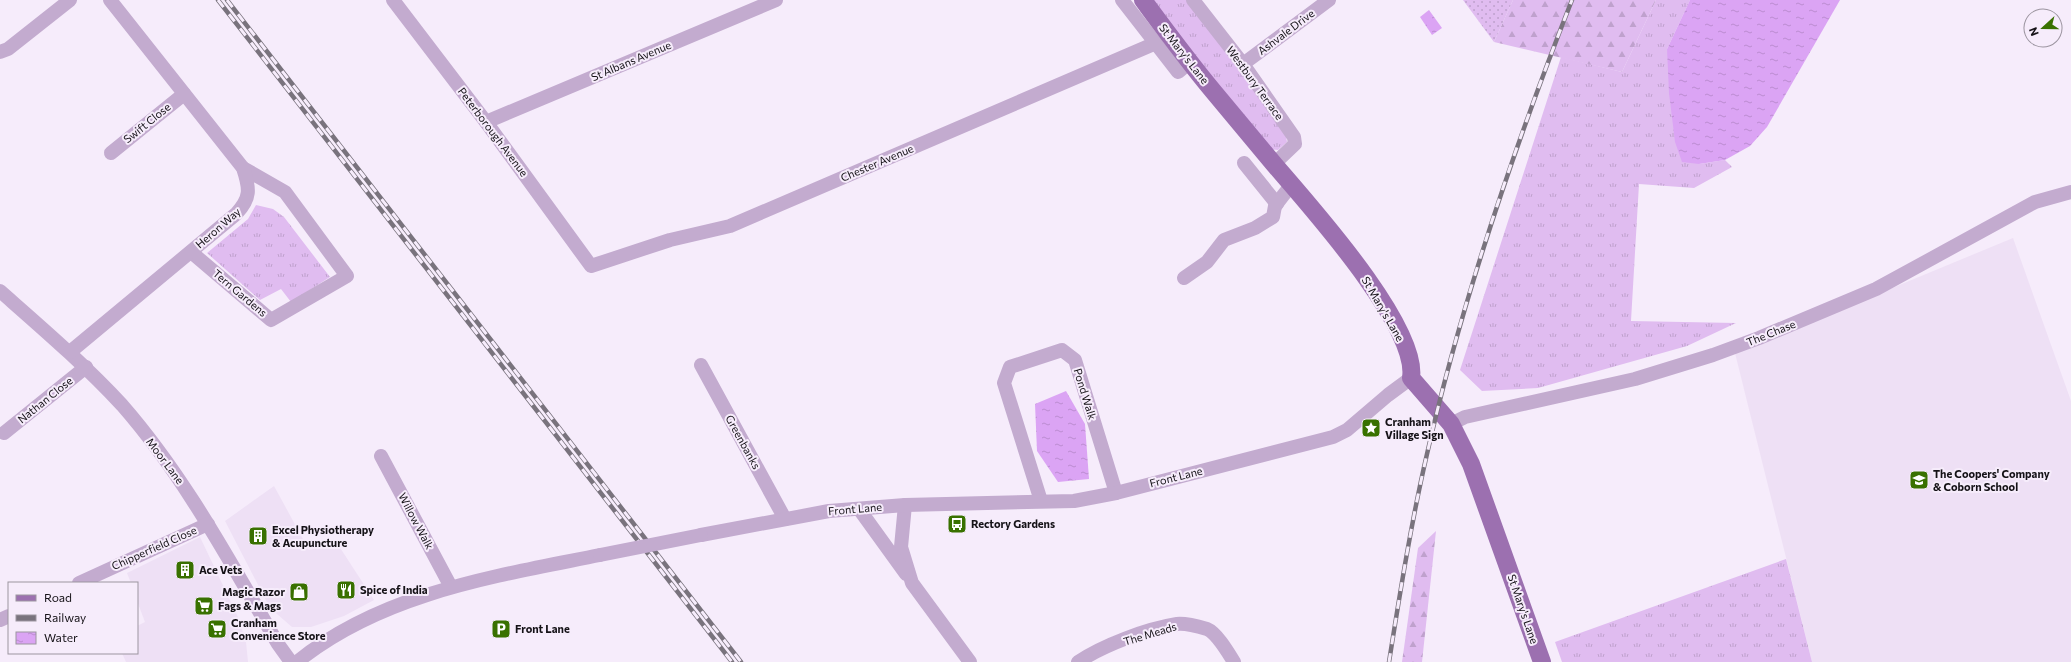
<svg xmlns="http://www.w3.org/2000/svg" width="2071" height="662" viewBox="0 0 2071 662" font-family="Commissioner,sans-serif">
<defs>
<pattern id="grass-tufts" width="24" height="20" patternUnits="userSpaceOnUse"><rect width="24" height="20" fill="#e0bcf0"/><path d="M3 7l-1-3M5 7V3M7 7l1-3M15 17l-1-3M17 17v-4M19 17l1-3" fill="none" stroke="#bfa1cd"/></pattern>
<pattern id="forest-firs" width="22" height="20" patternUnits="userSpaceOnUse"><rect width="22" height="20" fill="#e0bcf0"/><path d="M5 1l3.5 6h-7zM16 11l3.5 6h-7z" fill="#bfa1cd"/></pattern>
<pattern id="garden-dots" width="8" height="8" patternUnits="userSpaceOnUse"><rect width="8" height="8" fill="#e0bcf0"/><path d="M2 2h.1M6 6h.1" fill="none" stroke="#bfa1cd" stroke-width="1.8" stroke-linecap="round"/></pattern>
<pattern id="water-ripples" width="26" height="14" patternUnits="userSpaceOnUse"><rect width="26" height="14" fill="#dba4f4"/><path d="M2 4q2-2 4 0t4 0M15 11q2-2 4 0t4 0" fill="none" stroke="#bb8cd0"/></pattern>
</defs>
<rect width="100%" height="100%" fill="#f6ecfb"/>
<!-- built -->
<g fill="#eee0f5">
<path d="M2013 238 2071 401V662H1812L1735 353Z"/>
<path d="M274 486 309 550 337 543 374 600 344 616 311 627H292L270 608 225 521Z"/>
<path d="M200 537 238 617 246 642 248 662H126L122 653H137V626L145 622 137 601V583H131L127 573Z"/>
</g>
<!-- grass -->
<g fill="url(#grass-tufts)">
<path d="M1151 0H1188L1285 130 1287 142 1278 150 1266 149Z"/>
<path d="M1656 0H1690L1667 49 1699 164 1725 160 1732 167 1694 188 1639 184 1631 321 1736 323 1687 346 1538 388 1482 391 1460 370 1561 57 1622 72Z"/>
<path d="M256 205 273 209 284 217 330 277 291 302 281 289 260 300 207 253 248 219Z"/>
<path d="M1786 559 1812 662H1562L1555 642Z"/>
</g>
<!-- forest -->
<g fill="url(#forest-firs)">
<path d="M1513 0H1656L1622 72 1494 42Z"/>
<path d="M1436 531 1422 662H1402L1418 548Z"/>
</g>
<!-- garden -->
<path fill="url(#garden-dots)" d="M1463 0H1513L1494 42Z"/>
<!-- water -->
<g fill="url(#water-ripples)">
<path d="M1690 0H1840L1767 127 1750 146 1725 160 1699 164 1682 162 1675 142 1669 93 1667 49Z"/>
<path d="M1429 10 1442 28 1432 35 1420 17Z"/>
<path d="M1066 391 1085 424 1089 479 1058 482 1037 451 1035 404Z"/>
</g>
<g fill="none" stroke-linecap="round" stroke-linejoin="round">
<!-- minor -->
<g stroke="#c3abcf" stroke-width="14">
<path d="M393 0 486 122 591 266 670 240 730 226 1156 43"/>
<path d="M1122 0 1178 72 1190 62"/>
<path d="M1193 0 1243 64 1294 137 1295 144 1274 164"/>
<path d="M0 52 8 49 70 0"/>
<path d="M1243 64 1329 0"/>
<path d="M486 122 776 0"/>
<path d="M111 153 184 94"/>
<path d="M1244 163 1277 204"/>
<path d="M191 252 271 320 347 276 285 192 243 168"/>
<path d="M1184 278 1207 262 1224 240 1255 228 1273 217 1275 206 1292 184"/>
<path d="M0 291C42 328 84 364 122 405 185 477 230 562 278 644L291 662"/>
<path d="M70 352 236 214C251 198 250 189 243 168L110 0"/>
<path d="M701 365 785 519"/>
<path d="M1451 424 1465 417 1635 379 1713 355 1759 338 1876 289 2035 202 2071 192"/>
<path d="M4 433 86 367"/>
<path d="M381 456 451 587"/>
<path d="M1041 501 1004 383 1010 367 1062 350 1075 360 1116 493"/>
<path d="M905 505 901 547 912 583 970 662"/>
<path d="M859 509 906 574"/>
<path d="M701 535 829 511 905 505 1074 501 1116 493 1333 437 1347 430 1388 395 1411 378"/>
<path d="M79 583 208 524"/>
<path d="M0 620 9 616"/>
<path d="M297 662C382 593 496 576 600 555"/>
<path d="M1078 662C1104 645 1146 629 1177 624 1185 623 1200 627 1207 629 1217 633 1229 654 1234 662"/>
</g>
<!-- major -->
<path stroke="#9c70b0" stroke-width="18" d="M1143 0C1166 31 1188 61 1213 91 1233 115 1253 139 1273 163 1307 203 1419 326 1411 378L1451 424 1471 464 1542 662"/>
<!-- rail casing -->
<g stroke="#79737d" stroke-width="4.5">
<g id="rail">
<path d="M218 0 732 662"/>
<path d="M227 0 741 662"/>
<path d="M1389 662C1400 593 1411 523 1427 454 1462 299 1514 148 1572 0"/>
</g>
</g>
<!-- rail -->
<use href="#rail" stroke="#f6ecfb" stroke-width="3" stroke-dasharray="9" stroke-linecap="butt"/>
<!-- minor-bridge -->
<path stroke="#c3abcf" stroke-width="14" d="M600 555 701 535"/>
</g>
<!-- icons -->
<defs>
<g id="sight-square" transform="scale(1)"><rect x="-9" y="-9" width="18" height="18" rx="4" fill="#397100" stroke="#f6ecfb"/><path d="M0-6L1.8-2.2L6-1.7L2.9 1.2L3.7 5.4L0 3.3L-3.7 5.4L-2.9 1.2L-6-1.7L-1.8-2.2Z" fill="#fff"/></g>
<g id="school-square" transform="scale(1)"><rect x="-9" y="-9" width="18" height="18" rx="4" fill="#397100" stroke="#f6ecfb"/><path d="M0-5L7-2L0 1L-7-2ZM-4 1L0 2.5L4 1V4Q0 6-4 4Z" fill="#fff"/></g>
<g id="bus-square" transform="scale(1)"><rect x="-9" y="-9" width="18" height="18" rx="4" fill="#397100" stroke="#f6ecfb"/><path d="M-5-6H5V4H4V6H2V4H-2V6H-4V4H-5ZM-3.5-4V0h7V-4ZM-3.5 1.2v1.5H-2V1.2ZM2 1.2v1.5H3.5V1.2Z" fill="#fff"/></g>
<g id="building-square" transform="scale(1)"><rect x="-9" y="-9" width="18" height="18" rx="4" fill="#397100" stroke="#f6ecfb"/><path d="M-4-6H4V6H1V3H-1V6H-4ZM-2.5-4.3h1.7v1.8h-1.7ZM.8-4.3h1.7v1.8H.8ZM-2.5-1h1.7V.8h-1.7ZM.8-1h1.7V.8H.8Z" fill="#fff"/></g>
<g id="restaurant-square" transform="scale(1)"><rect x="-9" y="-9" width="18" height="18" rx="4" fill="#397100" stroke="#f6ecfb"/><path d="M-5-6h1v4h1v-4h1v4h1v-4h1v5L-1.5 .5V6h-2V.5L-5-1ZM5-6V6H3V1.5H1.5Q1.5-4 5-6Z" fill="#fff"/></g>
<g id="shop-square" transform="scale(1)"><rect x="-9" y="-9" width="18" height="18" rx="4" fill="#397100" stroke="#f6ecfb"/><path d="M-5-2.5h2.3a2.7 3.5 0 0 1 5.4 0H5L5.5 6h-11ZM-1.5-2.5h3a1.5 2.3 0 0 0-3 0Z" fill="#fff"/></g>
<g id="supermarket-square" transform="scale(1)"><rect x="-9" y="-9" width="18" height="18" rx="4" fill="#397100" stroke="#f6ecfb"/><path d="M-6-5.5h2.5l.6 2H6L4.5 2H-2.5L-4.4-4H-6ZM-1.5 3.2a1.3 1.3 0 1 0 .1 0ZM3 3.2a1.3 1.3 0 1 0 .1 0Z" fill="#fff"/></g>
<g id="parking-square" transform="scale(1)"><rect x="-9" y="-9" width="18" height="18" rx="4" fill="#397100" stroke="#f6ecfb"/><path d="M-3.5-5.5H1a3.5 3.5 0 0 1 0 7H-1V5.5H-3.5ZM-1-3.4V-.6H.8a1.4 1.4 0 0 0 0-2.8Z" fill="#fff"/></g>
</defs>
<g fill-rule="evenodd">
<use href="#sight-square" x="1371" y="428"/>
<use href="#school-square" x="1919" y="480"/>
<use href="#bus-square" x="957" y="524"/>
<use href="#building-square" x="258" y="536"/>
<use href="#building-square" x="185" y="570"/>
<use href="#restaurant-square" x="346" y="590"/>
<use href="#shop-square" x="299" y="592"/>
<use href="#supermarket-square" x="204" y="606"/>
<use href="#supermarket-square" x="217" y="629"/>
<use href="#parking-square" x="501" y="629"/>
</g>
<g text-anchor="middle" stroke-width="4" stroke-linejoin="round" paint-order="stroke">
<!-- street labels -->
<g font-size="11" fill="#151217" stroke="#f6ecfb">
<text transform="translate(1286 32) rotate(-37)" y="4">Ashvale Drive</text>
<text transform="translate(1184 54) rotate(52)" y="4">St Mary's Lane</text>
<text transform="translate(631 61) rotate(-23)" y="4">St Albans Avenue</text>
<text transform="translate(1255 83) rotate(54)" y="4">Westbury Terrace</text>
<text transform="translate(147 123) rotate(-39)" y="4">Swift Close</text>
<text transform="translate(493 132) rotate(53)" y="4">Peterborough Avenue</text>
<text transform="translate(877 163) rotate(-23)" y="4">Chester Avenue</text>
<text transform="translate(218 228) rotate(-41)" y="4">Heron Way</text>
<text transform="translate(240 293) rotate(40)" y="4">Tern Gardens</text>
<text transform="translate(1383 309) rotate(60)" y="4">St Mary's Lane</text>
<text transform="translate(1771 333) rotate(-22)" y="4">The Chase</text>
<text transform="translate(1085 394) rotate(73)" y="4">Pond Walk</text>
<text transform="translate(45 400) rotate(-39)" y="4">Nathan Close</text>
<text transform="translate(743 442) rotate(61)" y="4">Greenbanks</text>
<text transform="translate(165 461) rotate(53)" y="4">Moor Lane</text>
<text transform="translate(1176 477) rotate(-14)" y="4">Front Lane</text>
<text transform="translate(855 509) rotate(-5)" y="4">Front Lane</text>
<text transform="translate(416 521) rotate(62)" y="4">Willow Walk</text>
<text transform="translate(154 548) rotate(-24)" y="4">Chipperfield Close</text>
<text transform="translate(1523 609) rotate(71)" y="4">St Mary's Lane</text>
<text transform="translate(1150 634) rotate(-17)" y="4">The Meads</text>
</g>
<!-- poi labels -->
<g font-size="11" font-weight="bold" fill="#151217" stroke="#f6ecfb" text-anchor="start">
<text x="1385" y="426">Cranham<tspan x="1385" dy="13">Village Sign</tspan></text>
<text x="1933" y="478">The Coopers' Company<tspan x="1933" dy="13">&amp; Coborn School</tspan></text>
<text x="971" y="528">Rectory Gardens</text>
<text x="272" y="534">Excel Physiotherapy<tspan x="272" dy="13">&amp; Acupuncture</tspan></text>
<text x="199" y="574">Ace Vets</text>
<text x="360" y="594">Spice of India</text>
<text x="285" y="596" text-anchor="end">Magic Razor</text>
<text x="218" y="610">Fags &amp; Mags</text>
<text x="231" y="627">Cranham<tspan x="231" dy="13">Convenience Store</tspan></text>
<text x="515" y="633">Front Lane</text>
</g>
</g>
<!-- legend -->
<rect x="8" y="582" width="130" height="72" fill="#f6ecfb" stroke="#9c95a0"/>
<rect x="16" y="595" width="20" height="6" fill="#9c70b0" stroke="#9c95a0"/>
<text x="44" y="602" font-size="12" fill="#151217">Road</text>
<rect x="16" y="615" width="20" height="6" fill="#79737d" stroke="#9c95a0"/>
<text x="44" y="622" font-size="12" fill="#151217">Railway</text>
<rect x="16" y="632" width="20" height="12" fill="url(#water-ripples)" stroke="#9c95a0"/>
<text x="44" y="642" font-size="12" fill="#151217">Water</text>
<!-- north arrow -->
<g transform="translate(2043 28) rotate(249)"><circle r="19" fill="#f6ecfb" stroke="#9c95a0"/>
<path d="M0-3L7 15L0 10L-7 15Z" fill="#397100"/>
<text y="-6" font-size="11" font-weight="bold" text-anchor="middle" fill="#151217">N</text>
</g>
</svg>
